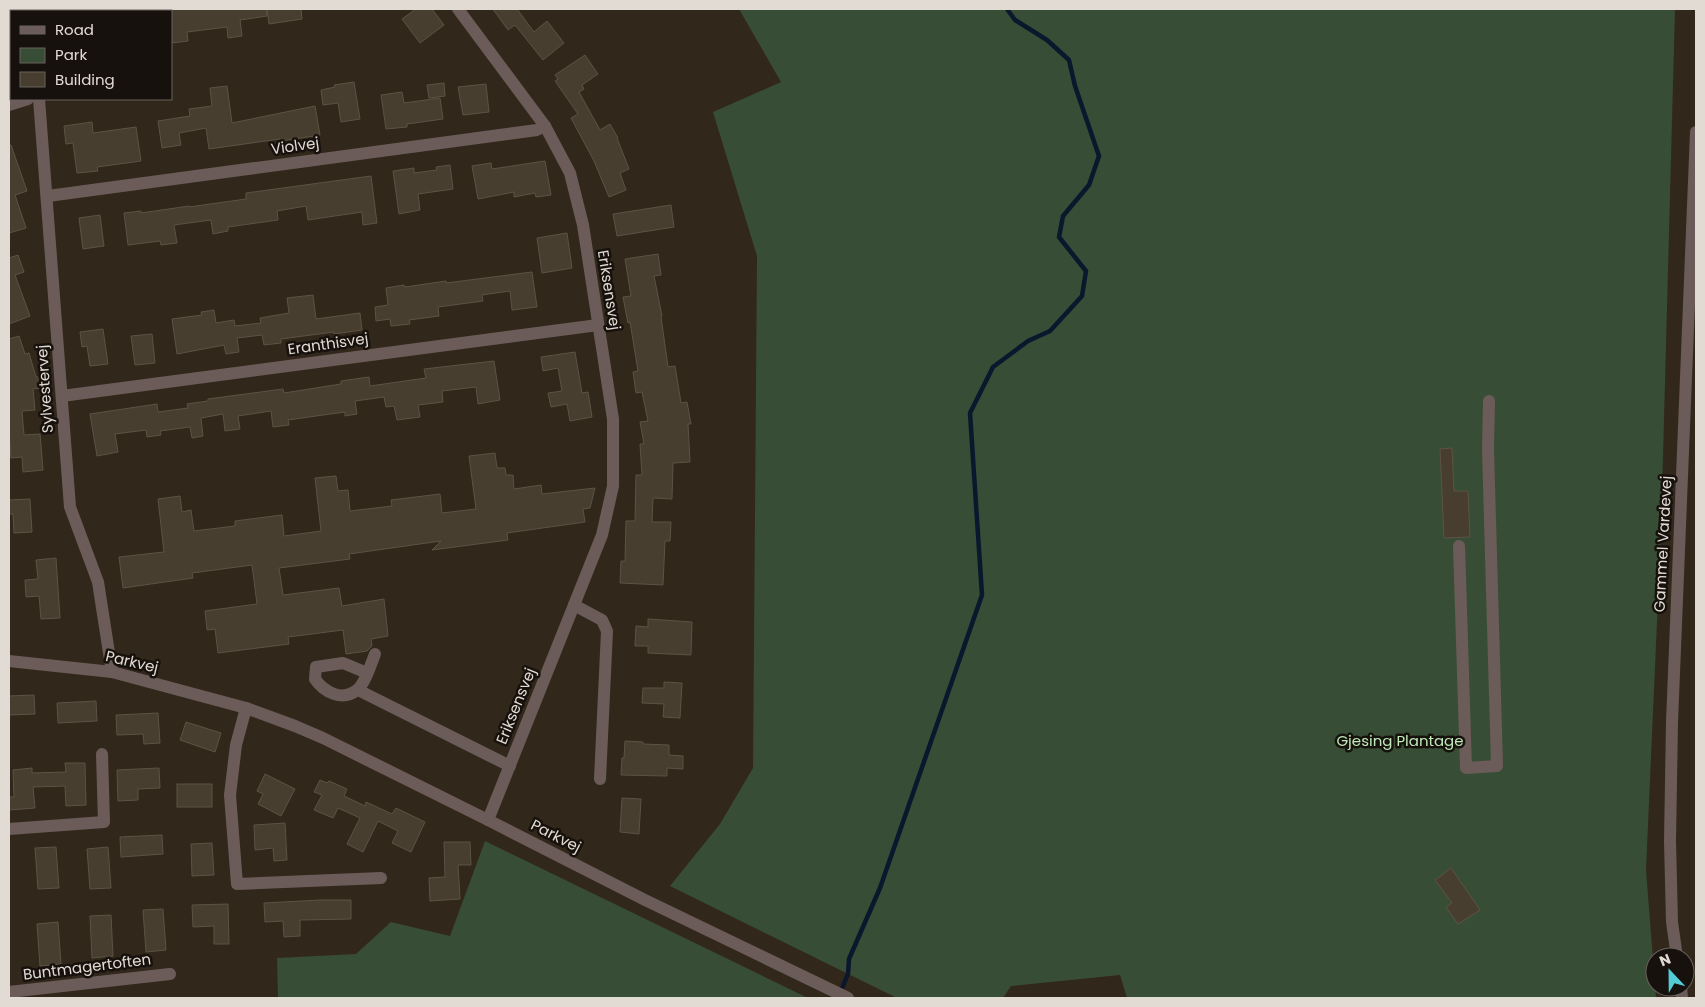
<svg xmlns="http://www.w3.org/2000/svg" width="1705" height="1007" viewBox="0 0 1705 1007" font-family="Poppins,sans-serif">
<rect width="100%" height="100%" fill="#31281b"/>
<!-- green -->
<g fill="#384d35">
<path d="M739 9H1675L1661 531 1646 870 1656 998H1127L1120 975 1011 986 1003 998H897L670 886 720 824 753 768 757 256 713 112 781 82Z"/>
<path d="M485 841 808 998H278L277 958 356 954 391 922 450 936Z"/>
</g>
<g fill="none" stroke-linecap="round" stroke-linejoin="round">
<!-- stream -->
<path stroke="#0b172d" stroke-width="4.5" d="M840 993 848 974 849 959 880 888 982 595 970 413 993 367 1028 341 1050 331 1082 296 1086 271 1059 237 1063 216 1089 185 1099 156 1075 86 1069 60 1047 40 1015 20 1007 9"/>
</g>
<!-- building -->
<g fill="#473e30" stroke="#5d5344">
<path d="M171 9H266L267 16 240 20 242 36 228 38 227 27 187 32 188 41 171 43Z"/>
<path d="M267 9H301L302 19 269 24Z"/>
<path d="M416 9H432L444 25 420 43 402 19Z"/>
<path d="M493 9H517L534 32 547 21 564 43 543 60 515 25 508 30Z"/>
<path d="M585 55 598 74 582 85 584 89 579 92 600 130 610 124 618 138H617L629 169 620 173 626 190 609 197 594 161 571 118 578 114 555 81 558 79 555 75Z"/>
<path d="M354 82 360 119 341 122 338 103 323 105 321 90 335 87 334 85Z"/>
<path d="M444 83 445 96 429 98 427 85Z"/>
<path d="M486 84 489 112 463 115 458 87Z"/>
<path d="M227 86 232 123 315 106 320 135 281 141 280 139 209 149 206 128 179 133 181 145 162 148 158 121 190 116 189 109 212 106 210 88Z"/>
<path d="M402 92 404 103 440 98 443 119 407 124V127L386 129 381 95Z"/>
<path d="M92 122 93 133 136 127 141 161 97 167 98 171 77 173 73 143 66 144 64 126Z"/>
<path d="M9 145H11L27 191 15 195 26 228 9 233Z"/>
<path d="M545 161 551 195 536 197 535 193 514 197V192L478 199 472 166 491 163 492 169Z"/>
<path d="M450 165 453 189 418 194 420 210 399 214 393 171 414 168V173L437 170 436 167Z"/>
<path d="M371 176 377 223 363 225 362 212 308 220 306 206 277 211 278 220 228 227V231L213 234 211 220 174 225 177 243 161 245 160 241 128 245 124 213 141 211V213L189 206V207L246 199V193Z"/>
<path d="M671 205 674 227 617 236 613 214Z"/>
<path d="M100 215 104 246 83 249 79 218Z"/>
<path d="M567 233 572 268 542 273 537 238Z"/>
<path d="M658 254 661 275 654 276 662 316 661 317 668 367 675 366 681 403 687 402 691 424H688L690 462 673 463 672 499 653 498 652 522H671L670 541H665L663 585 620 583 621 561H625L626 521H635L636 475H642L640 444H644L640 422 648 421 642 392 636 393 633 372 638 371 630 322 628 323 623 297 631 296 625 259Z"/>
<path d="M18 255 24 272 15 275 30 316 9 324V258Z"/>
<path d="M532 272 537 307 512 310 510 291 482 295 483 301 438 307 439 316 409 320 410 324 391 326 390 319 376 321 375 307 388 305 386 288 404 285 405 287 446 281V283Z"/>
<path d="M313 295 316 319 360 313 362 330 334 334V332L281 339V343L264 345 262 335 237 338 239 352 226 354 224 345 177 354 172 319 202 315 201 312 214 310 216 323 234 320 235 326 261 323 260 318 289 313 287 298Z"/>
<path d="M103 329 108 364 90 366 87 346 82 347 80 332Z"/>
<path d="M152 334 155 363 135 365 131 336Z"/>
<path d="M19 336 25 354 29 353 36 377H39L40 388 33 389 35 410 22 411 24 435 40 434 43 470 23 472 22 457 11 458 9 431V339Z"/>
<path d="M575 352 582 393 588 392 592 417 570 421 567 404 551 407 548 393 562 391 558 368 543 371 541 357Z"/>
<path d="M494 361 500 400 478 404 476 387 442 391 443 402 418 405 420 417 397 420 394 406 386 407 384 397 355 401 357 414 345 416V412L316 416 288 420 289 425 273 427 271 411 238 416 240 429 225 431 223 414 201 418 203 436 192 438 190 427 160 431 161 435 147 437 146 430 115 434 118 452 97 456 90 414 157 404 158 412 188 408 187 404 208 401V399L283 389 284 393 341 384V381L369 377 370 386 426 378 424 369Z"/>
<path d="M1452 448 1454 491H1468L1470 537 1444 538 1440 449Z"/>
<path d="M495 453 497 468H505L506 475H513L514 489 541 485 542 494 595 488 590 508 583 509 585 522 507 533 508 540 432 550 441 541 349 554 350 559 279 568 283 595 339 588 342 606 384 599 388 636 371 639 372 646 367 651 346 654 343 630 288 637 289 644 218 653 215 629 207 630 205 611 257 604 252 565 192 573 193 578 123 588 119 557 164 552 158 499 180 496 182 512 191 510 194 531 235 526V521L282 515 284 536 321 531 315 478 336 476 338 491 348 490 350 511 392 506 391 500 440 494 442 513 476 509 469 456Z"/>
<path d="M30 499 32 532 14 533 13 514H9V500Z"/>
<path d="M56 558 60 618 41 619 39 596 26 597 25 580 38 579 36 560Z"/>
<path d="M648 619 692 622 691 655 648 653V646H635L636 626 648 627Z"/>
<path d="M664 682 682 683 680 718 663 717 664 704 642 703 643 688H664Z"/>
<path d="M34 695 35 714 9 715V696Z"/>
<path d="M96 701 97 721 58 723 57 703Z"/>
<path d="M158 713 160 743 144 744 143 734 117 735 116 715Z"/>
<path d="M186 722 221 733 215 752 180 740Z"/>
<path d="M625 741 643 742V744L669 745V755L683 756V769L667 768V776L621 775 622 758H624Z"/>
<path d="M65 763H85L86 805 66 806 65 786 33 787 35 808 9 810V797H14L13 770 32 768V773L66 772Z"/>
<path d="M159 768 160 788 138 789V800L118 801 117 770Z"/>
<path d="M265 774 295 789 281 816 258 804 263 794 257 791Z"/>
<path d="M320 780 327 783 329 781 347 789 344 796 365 806 366 802 392 814 396 808 425 822 411 852 392 843 398 831 378 821 363 852 347 844 360 818 338 808 333 818 314 810 322 795 314 792Z"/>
<rect x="177" y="784" width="35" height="23"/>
<path d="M622 798 641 799 639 834 620 832Z"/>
<path d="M285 823 287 860 274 861 273 848 255 850 254 825Z"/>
<path d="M162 835 163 854 121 857 120 837Z"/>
<path d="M444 842H470L471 865H458L460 899 430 901 429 878 445 877Z"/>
<path d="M212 843 214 875 192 876 191 844Z"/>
<path d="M56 847 59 888 38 889 35 848Z"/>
<path d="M108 847 111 888 90 889 87 849Z"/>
<path d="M1451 868 1480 910 1458 924 1446 907 1452 903 1435 880Z"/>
<path d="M321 900H351V919L300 920V936L284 937 283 921 265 922 264 903Z"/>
<path d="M228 904 229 944H214V926L193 927 192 905Z"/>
<path d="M163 909 166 950 146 952 143 910Z"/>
<path d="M111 915 113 956 92 958 90 916Z"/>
<path d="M58 922 61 964 40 966 37 924Z"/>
</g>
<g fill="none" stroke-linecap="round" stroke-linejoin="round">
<!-- minor -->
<g stroke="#6c5c59" stroke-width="12">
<path d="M34 9V11"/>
<path d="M458 9 545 126 570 173 583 225 613 419V486L602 535 488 820"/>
<path d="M39 99 70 507 98 582 112 672"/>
<path d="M9 105 28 99"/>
<path d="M48 196 537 130 545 126"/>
<path d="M62 396 598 325"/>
<path d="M1459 546 1466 768 1497 766 1488 449 1489 401"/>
<path d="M574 605 602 620 607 631 600 779"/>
<path d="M9 661 112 672 246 708 295 726 323 738 488 820 645 900 848 998"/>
<path d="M367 673 343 663 316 667 315 679C324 692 342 702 357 690 365 684 371 664 375 654"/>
<path d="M358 690 510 766"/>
<path d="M246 708 236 745 230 795 237 884 381 878"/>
<path d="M9 829 104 822 102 754"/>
<path d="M1677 957 1672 922 1670 841 1672 722 1696 132"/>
<path d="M1681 987 1682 998"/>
<path d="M9 992 170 974"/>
</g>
</g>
<g text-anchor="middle" stroke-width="5" stroke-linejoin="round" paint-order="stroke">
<!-- street labels -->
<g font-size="15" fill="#e2dbd3" stroke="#16110c">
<text transform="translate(295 146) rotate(-8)" y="5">Violvej</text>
<text transform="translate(609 290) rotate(81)" y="5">Eriksensvej</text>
<text transform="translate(328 344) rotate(-8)" y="5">Eranthisvej</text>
<text transform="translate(45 389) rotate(-94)" y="5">Sylvestervej</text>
<text transform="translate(1663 544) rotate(-87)" y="5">Gammel Vardevej</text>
<text transform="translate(132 662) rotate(13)" y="5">Parkvej</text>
<text transform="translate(516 706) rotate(-68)" y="5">Eriksensvej</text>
<text transform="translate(556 836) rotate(27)" y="5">Parkvej</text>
<text transform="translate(87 967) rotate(-7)" y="5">Buntmagertoften</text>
</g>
<!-- park labels -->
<g font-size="15" fill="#bfe9b9" stroke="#16110c">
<text x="1400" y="746">Gjesing Plantage</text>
</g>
</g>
<!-- border -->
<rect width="1705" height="1007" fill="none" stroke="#e2dbd3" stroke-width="20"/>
<!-- legend -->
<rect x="10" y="10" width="162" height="90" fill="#16110c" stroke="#68625c"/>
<rect x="20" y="26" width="25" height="8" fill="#6c5c59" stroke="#68625c"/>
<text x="55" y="35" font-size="15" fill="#e2dbd3">Road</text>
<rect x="20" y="48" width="25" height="15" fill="#384d35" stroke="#68625c"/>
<text x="55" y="60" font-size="15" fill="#e2dbd3">Park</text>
<rect x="20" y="72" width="25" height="15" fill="#473e30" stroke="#68625c"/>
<text x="55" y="85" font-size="15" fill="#e2dbd3">Building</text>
<!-- north arrow -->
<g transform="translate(1670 972) rotate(338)"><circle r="24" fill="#16110c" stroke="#68625c"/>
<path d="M0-4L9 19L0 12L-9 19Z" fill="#52ccd5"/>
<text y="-8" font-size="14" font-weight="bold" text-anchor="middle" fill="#e2dbd3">N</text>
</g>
</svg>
